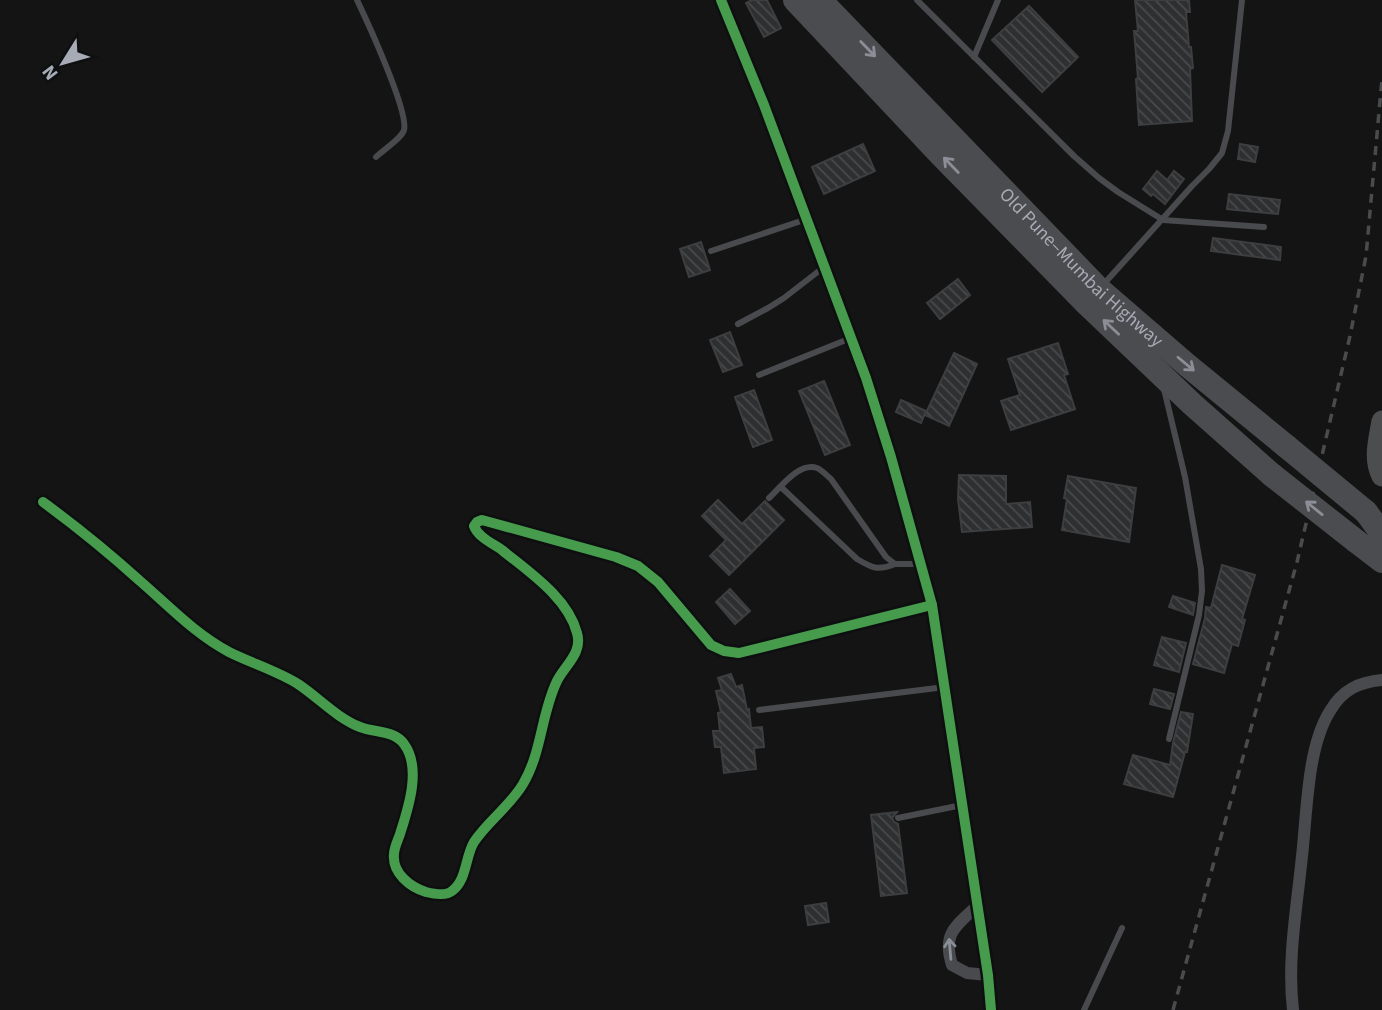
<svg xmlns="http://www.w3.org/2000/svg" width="1382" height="1010" viewBox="0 0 1382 1010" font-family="'Source Sans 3',sans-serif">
<defs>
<pattern id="building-back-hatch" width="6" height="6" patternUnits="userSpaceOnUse" patternTransform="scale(1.75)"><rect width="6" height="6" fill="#2e2f30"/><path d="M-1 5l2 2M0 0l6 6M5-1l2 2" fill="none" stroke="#494a4c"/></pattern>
</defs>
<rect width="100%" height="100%" fill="#141414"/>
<!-- building -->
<g fill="url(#building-back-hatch)" stroke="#3d3e40" stroke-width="2">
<path d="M752 0H767L781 28 764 37 746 3Z"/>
<path d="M1135 0H1189L1190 12H1186L1189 47H1191L1193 68 1190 69 1192 121 1139 125 1136 79 1138 78 1134 31H1138Z"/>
<path d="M1029 6 1078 57 1042 92 992 40Z"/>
<path d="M863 144 875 171 824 194 812 167Z"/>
<path d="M1240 144 1258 147 1255 162 1238 159Z"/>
<path d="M1157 171 1167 180 1174 171 1184 179 1165 204 1153 194 1151 196 1143 189Z"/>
<path d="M1229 194 1280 200 1278 214 1227 209Z"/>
<path d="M1213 238 1281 247 1280 260 1211 251Z"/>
<path d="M701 242 710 270 689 277 680 249Z"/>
<path d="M958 279 970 295 940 319 927 303Z"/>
<path d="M730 332 742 365 723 372 710 340Z"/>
<path d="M1058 343 1068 374 1064 375 1075 409 1011 430 1001 401 1020 395 1008 359Z"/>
<path d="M954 353 977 364 949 426 925 415Z"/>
<path d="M824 381 850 445 825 455 799 391Z"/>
<path d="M754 390 772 440 753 447 735 397Z"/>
<path d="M901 400 926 411 921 423 896 412Z"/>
<path d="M959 475 1006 476V504L1030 502 1032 527 962 532 958 499Z"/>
<path d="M1068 476 1136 488 1129 542 1062 530 1067 499 1064 498Z"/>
<path d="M718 500 742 524 765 501 784 520 729 575 710 556 726 540 702 516Z"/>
<path d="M1222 565 1255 575 1242 619 1245 620 1238 646 1232 644 1224 673 1193 664 1205 618 1206 607 1211 608Z"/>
<path d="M730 589 750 611 735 624 716 602Z"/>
<path d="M1173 596 1195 603 1193 615 1169 607Z"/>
<path d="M1162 637 1186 643 1179 672 1154 665Z"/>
<path d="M731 674 736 687 742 685 747 710 749 709 751 728 762 727 764 747 754 748 756 769 724 773 721 747H715L713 731H720L718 713 721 712 716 691 722 690 718 678Z"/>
<path d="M1154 689 1174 694 1170 709 1150 704Z"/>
<path d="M1181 712 1193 714 1187 752H1185L1173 797 1124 784 1133 755 1170 765 1173 743Z"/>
<path d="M897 812 892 818 894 822 898 824 907 893 881 896 871 815Z"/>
<path d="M826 903 829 922 808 925 805 906Z"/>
</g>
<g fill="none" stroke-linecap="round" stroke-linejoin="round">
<!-- lane -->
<g stroke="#494a4d" stroke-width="6">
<path d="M357 0C367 21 409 112 404 130 402 138 382 151 376 157"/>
<path d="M917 0 1074 156 1099 178 1118 192 1163 220 1264 227"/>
<path d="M974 57 998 0"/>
<path d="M711 251 807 219"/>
<path d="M1102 286 1192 186 1209 169 1222 153 1228 131 1242 0"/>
<path d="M738 324 768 308 784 298 824 267"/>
<path d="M759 375 851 338"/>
<path d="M1164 389 1185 477 1201 569 1202 591 1199 615 1169 739"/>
<path d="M781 487 857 559C872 568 878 571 895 564"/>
<path d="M769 498C781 487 799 462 817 468 822 470 826 475 831 479L886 557 895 564H921"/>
<path d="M759 710 945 687"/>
<path d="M898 818 962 805"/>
<path d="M1084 1010 1122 928"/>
</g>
<!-- street -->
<g stroke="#494a4d" stroke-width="12">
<path d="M721 0 764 105 866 378 891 457 932 605 988 975 991 1010"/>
<path d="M43 502C77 527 109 553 140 581 169 606 195 634 229 652 251 663 277 671 298 684 319 698 337 718 360 727 375 733 394 730 404 744 422 768 408 809 400 834 398 840 394 848 394 854 392 873 410 887 426 892 434 894 446 896 452 891 467 880 465 857 474 842 488 821 510 806 523 784 542 752 541 714 557 681 565 665 583 653 577 633 568 598 529 572 502 550 492 543 478 537 474 526L477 522 482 520 616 557 638 566 658 582 711 645 724 651 739 653 932 605"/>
<path d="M977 906C956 926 942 933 952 965L967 973 988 975"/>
<path d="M1293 1010C1287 959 1297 907 1302 856 1307 813 1307 747 1330 711 1342 690 1359 682 1382 680"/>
</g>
<!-- primary -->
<path stroke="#4b4d4f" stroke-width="21" d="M1382 421C1379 439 1373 459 1382 476"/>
<!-- highway -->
<g stroke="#4b4c4f" stroke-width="24">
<path d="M795 0 940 154 1087 304 1192 404 1272 475"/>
<path id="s1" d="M820 0 1099 289 1187 365 1286 446"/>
<path d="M1366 512 1382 534"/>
<path d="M1356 541 1382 561"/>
</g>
<!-- rail -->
<path stroke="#494b4d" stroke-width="3.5" stroke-dasharray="9 7" stroke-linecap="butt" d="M1173 1010 1297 562 1350 336 1366 256 1382 79"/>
<!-- highway-bridge -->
<g stroke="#4b4c4f" stroke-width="24">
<path d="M1286 446 1366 512"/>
<path d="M1272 475 1356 541"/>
</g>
<!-- cycleway casing -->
<g stroke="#0e0f10" stroke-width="15">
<g id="cycleway">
<path d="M721 0 764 105 866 378 891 457 932 605 988 975 991 1010"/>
<path d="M43 502C77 527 109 553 140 581 169 606 195 634 229 652 251 663 277 671 298 684 319 698 337 718 360 727 375 733 394 730 404 744 422 768 408 809 400 834 398 840 394 848 394 854 392 873 410 887 426 892 434 894 446 896 452 891 467 880 465 857 474 842 488 821 510 806 523 784 542 752 541 714 557 681 565 665 583 653 577 633 568 598 529 572 502 550 492 543 478 537 474 526L477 522 482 520 616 557 638 566 658 582 711 645 724 651 739 653 932 605"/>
</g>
</g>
<!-- cycleway -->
<use href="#cycleway" stroke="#469c4c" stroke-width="10"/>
</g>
<!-- one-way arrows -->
<defs><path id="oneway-shaft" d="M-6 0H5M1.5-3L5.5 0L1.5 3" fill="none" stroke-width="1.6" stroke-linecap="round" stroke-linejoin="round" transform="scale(1.75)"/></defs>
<g stroke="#8b8e96">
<use href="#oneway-shaft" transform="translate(868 49) rotate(46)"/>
<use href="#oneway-shaft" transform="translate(951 165) rotate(-134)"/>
<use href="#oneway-shaft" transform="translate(1111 327) rotate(-137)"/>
<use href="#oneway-shaft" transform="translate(1186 364) rotate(40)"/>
<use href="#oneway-shaft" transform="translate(1314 508) rotate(-141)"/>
</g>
<use stroke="#8a8e96" href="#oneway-shaft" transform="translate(950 949) rotate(-95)"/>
<g text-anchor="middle" stroke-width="7" stroke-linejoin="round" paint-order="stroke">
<!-- street labels -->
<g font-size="19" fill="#a6abb5" stroke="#0e0f10">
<text dy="7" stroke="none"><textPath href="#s1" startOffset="374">Old Pune–Mumbai Highway</textPath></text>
</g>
</g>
<!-- north arrow -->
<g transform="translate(63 63) rotate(233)" stroke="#0e0f10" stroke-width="5" paint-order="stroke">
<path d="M0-5L12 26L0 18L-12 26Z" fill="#a6abb5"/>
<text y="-10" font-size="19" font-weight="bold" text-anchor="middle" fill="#a6abb5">N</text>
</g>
</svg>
